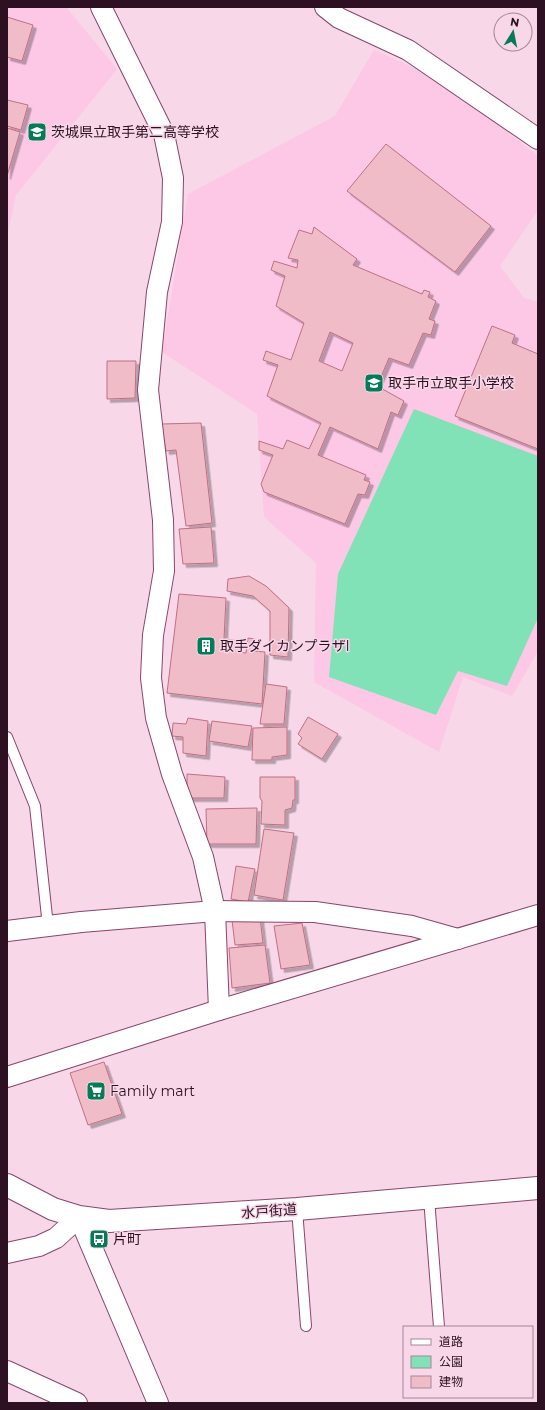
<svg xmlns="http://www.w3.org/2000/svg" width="545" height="1410" viewBox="0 0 545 1410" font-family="Montserrat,'Noto Sans JP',sans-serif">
<defs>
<filter id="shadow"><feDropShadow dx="3.5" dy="3.5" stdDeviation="0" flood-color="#0004"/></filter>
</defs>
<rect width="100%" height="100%" fill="#f7d7e8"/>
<!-- built -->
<g fill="#fcc8e5">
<path d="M7 7H66L117 69 16 195 7 237Z"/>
<path d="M374 50 421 71 483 113 538 156V210L500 266 524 298 538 302V651L512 696 463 677 439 752 314 682 316 563 264 517 257 414 162 352 188 194 335 116Z"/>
</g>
<!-- green -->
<path fill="#81e1b7" d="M414 409 538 456V618L507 686 458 671 436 715 329 677 338 574Z"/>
<!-- building -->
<g fill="#f0bcc8" stroke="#c06f84" fill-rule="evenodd" filter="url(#shadow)">
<path d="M7 17 33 25 22 61 7 57Z"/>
<path d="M7 100 28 105 21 130 7 126Z"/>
<path d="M7 128 20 132 7 176Z"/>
<path d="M386 144 491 226 455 272 347 191Z"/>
<path d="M314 227 357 259 353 265 422 294 424 290 430 292 428 297 436 301 429 319 435 321 431 335 423 333 409 365 389 358 377 386 404 401 398 415 391 412 378 449 330 427 318 455 366 475 364 480 370 482 365 495 358 494 345 524 264 492 261 484 273 455 259 450V441L283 449 287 440 309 449 321 423 267 396 278 365 263 360 266 351 291 360 304 323 276 306 285 276 271 270 274 261 297 268 298 260 288 258 299 230 312 234ZM330 332 353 343 342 371 319 361Z"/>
<path d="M492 326 515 335 512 343 538 354V449L455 416Z"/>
<path d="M107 361H136L135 398 107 399Z"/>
<path d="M201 423 212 523 186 526 176 450 166 451 161 424Z"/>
<path d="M211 527 214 563 183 564 179 529Z"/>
<path d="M249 576 266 586 289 608 288 657 270 655V611L253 596 227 591 228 579Z"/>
<path d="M179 594 226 598 224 639 239 641 238 652 246 653 248 638 255 639V651L265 652 262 704 167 693Z"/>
<path d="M266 684 287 687 284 724H260Z"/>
<path d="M308 717 338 734 322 759 298 744 302 738 298 734Z"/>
<path d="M188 718 208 721 206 756 183 753V737L172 736 173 723 186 724Z"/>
<path d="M212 721 252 726 248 747 209 741Z"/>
<path d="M287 727V755L272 757V760H252L253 728Z"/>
<path d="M187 774 225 777 224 798H187Z"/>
<path d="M260 777H295V800H293L292 808 285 810V825L261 824 262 801 260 798Z"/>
<path d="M257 808 256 844H207L206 809Z"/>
<path d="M264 829 294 833 283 900 254 895Z"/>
<path d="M236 866 255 869 248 902 231 899Z"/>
<path d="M260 917 263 943 235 945 232 920Z"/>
<path d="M302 923 310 965 281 969 274 926Z"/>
<path d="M265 945 270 983 232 988 229 948Z"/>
<path d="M104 1062 122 1114 88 1125 70 1073Z"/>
</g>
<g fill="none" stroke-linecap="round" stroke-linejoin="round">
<!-- lane casing -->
<g stroke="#88456e" stroke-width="12">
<g id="lane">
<path d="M7 737 35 806 48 926"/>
<path d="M429 1198 439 1327"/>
<path d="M297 1209 306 1326"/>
</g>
</g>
<!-- street casing -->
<g stroke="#88456e" stroke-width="22">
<g id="street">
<path d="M101 7 164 134 173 178 172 222 157 292 148 390 163 520 164 571 153 635 151 678 156 718 172 774 203 857 215 911 219 1010"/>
<path d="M325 7 339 18 408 50 538 139"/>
<path d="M7 931 81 922 215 911 315 912 412 926 458 939"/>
<path d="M7 1077 219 1010 538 915"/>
<path d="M7 1253 39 1246 56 1238 79 1217 158 1403"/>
<path d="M7 1371 77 1403"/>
</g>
</g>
<!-- primary casing -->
<g stroke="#88456e" stroke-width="24">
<path id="primary" d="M7 1185 53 1209 79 1217 109 1221 297 1209 538 1188"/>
</g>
<!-- lane -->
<use href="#lane" stroke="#fff" stroke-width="10"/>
<!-- street -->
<use href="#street" stroke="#fff" stroke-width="20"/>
<!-- primary -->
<use href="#primary" stroke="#fff" stroke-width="22"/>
</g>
<!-- icons -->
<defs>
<g id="school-square" transform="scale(1)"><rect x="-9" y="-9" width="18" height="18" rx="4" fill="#047a56" stroke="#f7d7e8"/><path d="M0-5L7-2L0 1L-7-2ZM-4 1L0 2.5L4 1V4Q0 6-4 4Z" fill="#fff"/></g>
<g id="building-square" transform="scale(1)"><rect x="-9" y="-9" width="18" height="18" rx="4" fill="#047a56" stroke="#f7d7e8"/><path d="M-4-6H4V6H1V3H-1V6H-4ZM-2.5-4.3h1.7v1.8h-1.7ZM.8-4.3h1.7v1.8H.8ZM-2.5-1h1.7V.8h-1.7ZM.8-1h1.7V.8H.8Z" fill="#fff"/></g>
<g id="supermarket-square" transform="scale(1)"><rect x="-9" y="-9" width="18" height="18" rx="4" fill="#047a56" stroke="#f7d7e8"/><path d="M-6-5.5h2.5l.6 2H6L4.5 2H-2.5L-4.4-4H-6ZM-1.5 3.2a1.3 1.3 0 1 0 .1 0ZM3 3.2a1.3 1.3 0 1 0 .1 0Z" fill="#fff"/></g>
<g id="bus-square" transform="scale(1)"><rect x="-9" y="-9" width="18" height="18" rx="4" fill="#047a56" stroke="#f7d7e8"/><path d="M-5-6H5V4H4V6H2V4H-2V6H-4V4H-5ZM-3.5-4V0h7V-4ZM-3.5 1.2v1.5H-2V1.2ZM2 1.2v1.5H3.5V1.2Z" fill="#fff"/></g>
</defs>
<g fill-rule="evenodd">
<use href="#school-square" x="37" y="132"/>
<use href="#school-square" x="374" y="383"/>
<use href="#building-square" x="206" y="646"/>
<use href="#supermarket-square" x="96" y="1091"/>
<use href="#bus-square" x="99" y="1239"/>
</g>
<g text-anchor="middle" stroke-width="3" stroke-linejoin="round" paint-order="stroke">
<!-- poi labels -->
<g font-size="14" fill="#2d1122" stroke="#f7d7e8" text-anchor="start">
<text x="51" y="137">茨城県立取手第二高等学校</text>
<text x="388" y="388">取手市立取手小学校</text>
<text x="220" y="651">取手ダイカンプラザI</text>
<text x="110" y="1096">Family mart</text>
<text x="113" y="1244">片町</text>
</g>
<!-- street labels -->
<g font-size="14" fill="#2d1122" stroke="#f7d7e8">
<text transform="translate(269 1211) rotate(-4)" y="5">水戸街道</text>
</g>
</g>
<!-- border -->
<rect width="545" height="1410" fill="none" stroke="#2d1122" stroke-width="16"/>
<!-- legend -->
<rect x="403" y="1326" width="130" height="72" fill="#f7d7e8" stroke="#a68899"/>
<rect x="411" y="1339" width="20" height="6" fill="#ffffff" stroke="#a68899"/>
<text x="439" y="1346" font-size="12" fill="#2d1122">道路</text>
<rect x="411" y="1356" width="20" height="12" fill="#81e1b7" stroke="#a68899"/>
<text x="439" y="1366" font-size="12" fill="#2d1122">公園</text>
<rect x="411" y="1376" width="20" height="12" fill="#f0bcc8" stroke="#a68899"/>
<text x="439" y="1386" font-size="12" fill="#2d1122">建物</text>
<!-- north arrow -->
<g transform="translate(513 32) rotate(10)"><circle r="19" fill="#f7d7e8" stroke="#a68899"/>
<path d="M0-3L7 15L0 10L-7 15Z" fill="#047a56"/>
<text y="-6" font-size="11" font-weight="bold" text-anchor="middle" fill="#2d1122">N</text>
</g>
</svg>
